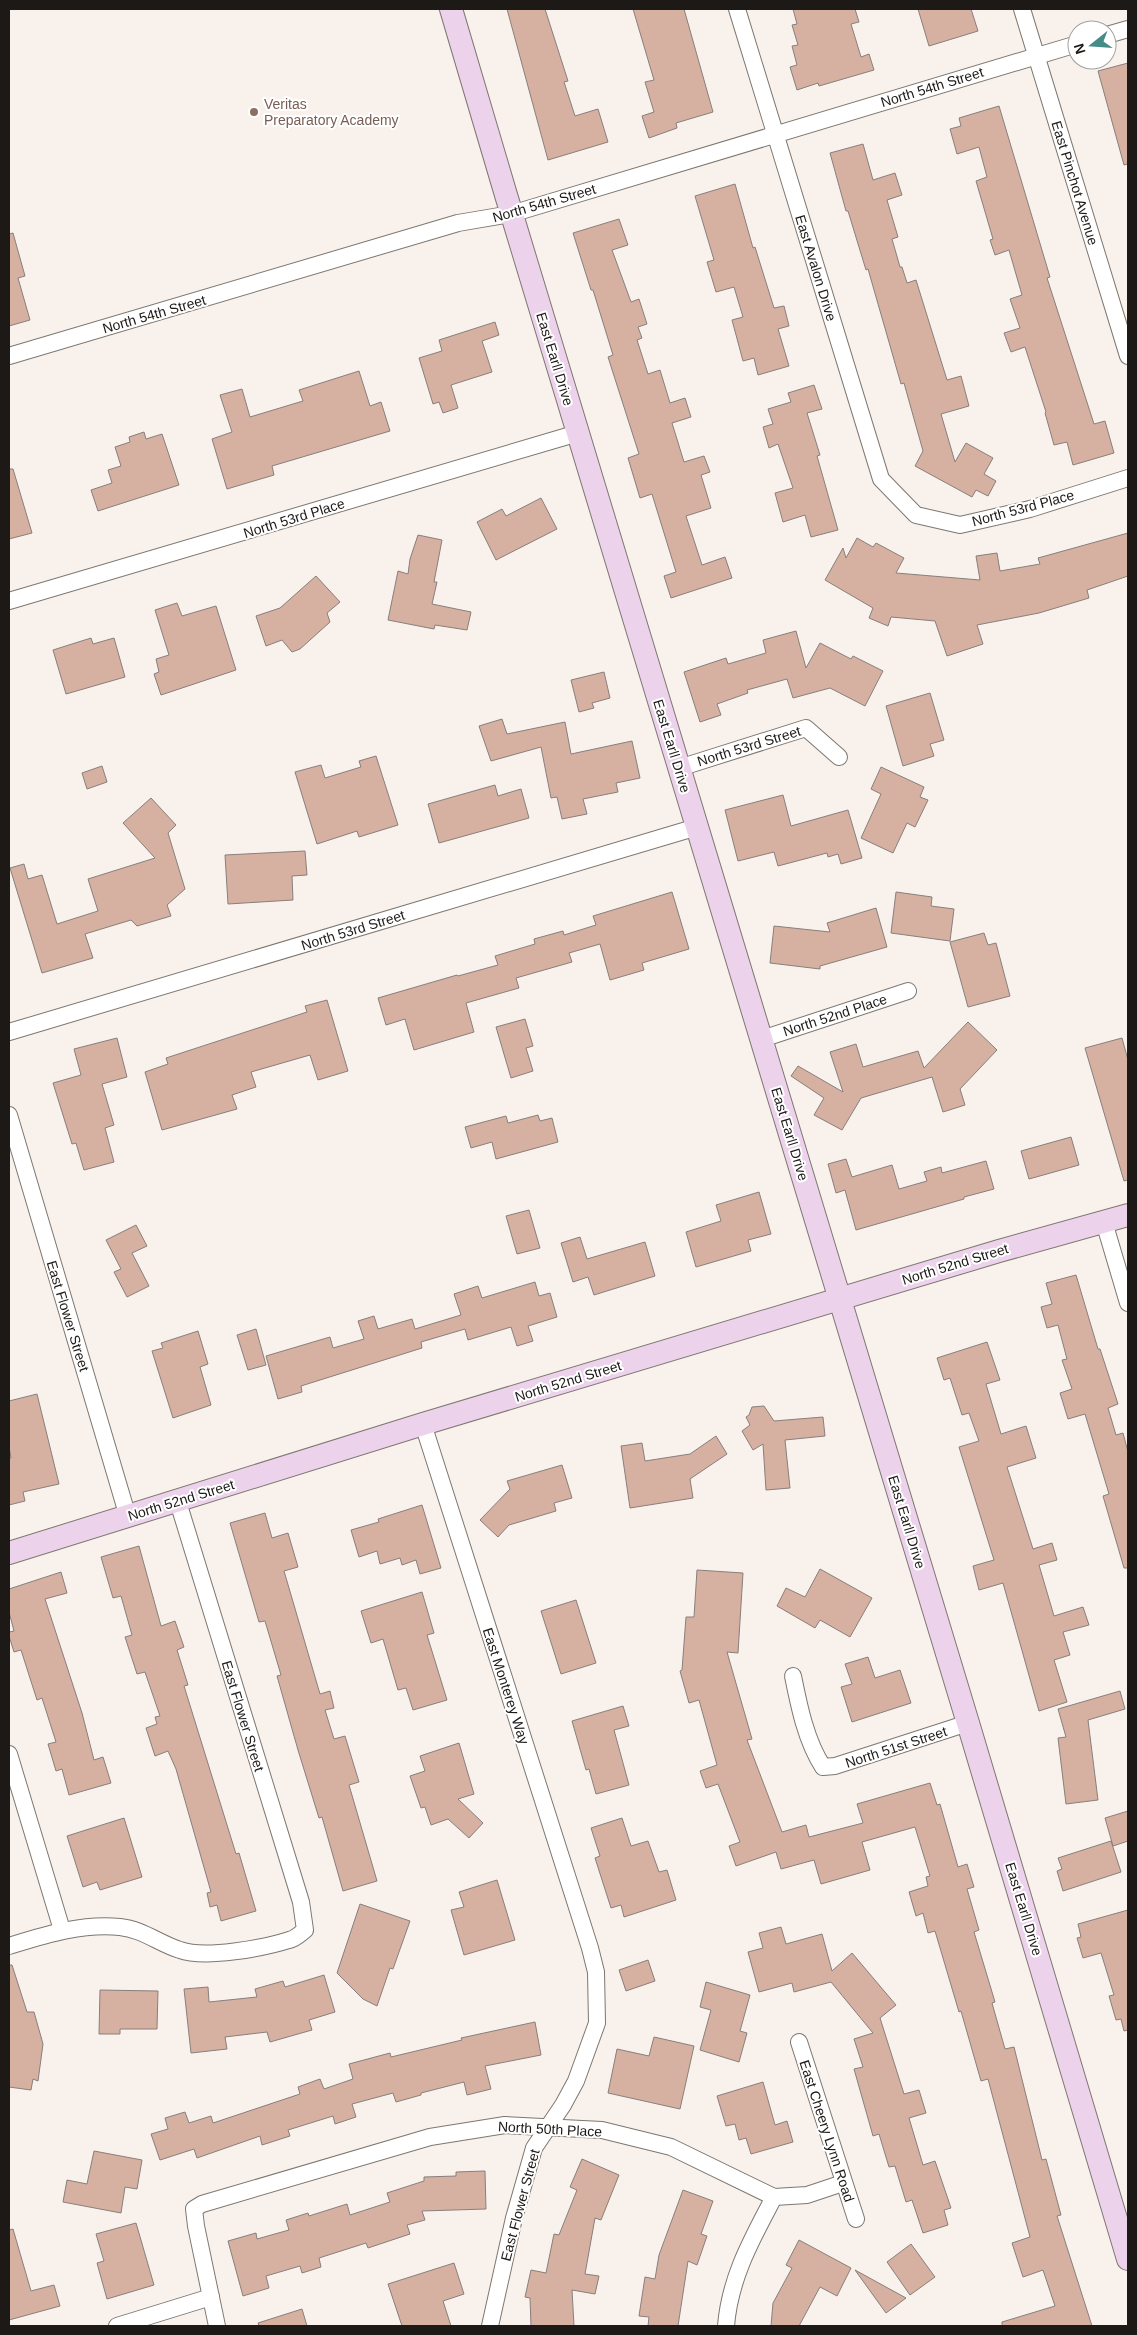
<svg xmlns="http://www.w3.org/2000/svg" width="1137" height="2335" viewBox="0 0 1137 2335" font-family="Arial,sans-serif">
<rect width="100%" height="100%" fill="#f9f2ec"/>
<!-- building -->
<g fill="#d6b0a1" stroke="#887f7c">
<path d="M507 9H545L568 81 564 82 575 116 598 109 608 142 548 160Z"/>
<path d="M633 9H684L713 112 676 123 677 128 649 138 642 116 654 112 645 82 654 80Z"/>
<path d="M793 9H855L859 22 851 24 861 57 869 54 874 70 819 86 818 83 797 90 790 67 797 65 792 46 798 45 792 25 797 24Z"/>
<path d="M918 9H971L978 31 929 46Z"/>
<path d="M1128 63V164L1124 165 1098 71Z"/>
<path d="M999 106 1050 277 1047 278 1094 424 1105 421 1114 453 1073 465 1067 442 1054 445 1045 413 1046 412 1025 347 1011 352 1004 333 1020 328 1010 299 1022 295 1009 250 995 255 990 240 993 239 976 181 987 177 979 147 957 154 950 129 961 126 959 118Z"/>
<path d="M863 144 873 180 895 173 902 195 887 200 898 237 892 239 900 267H902L907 283 916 280 947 380 961 376 969 406 941 414 955 462 966 443 993 458 984 474 996 481 988 496 976 490 972 497 915 466 923 451 904 383 901 384 868 269 866 270 848 211H846L830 153Z"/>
<path d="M735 184 753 248 755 247 774 308 784 306 789 326 778 329 789 366 758 375 754 358 743 361 732 320 743 317 734 287 716 292 707 262 714 260 695 196Z"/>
<path d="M619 219 628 245 612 250 631 302 639 299 647 324 638 327 642 338 637 340 648 374 660 370 670 403 685 398 691 417 672 423 684 462 704 456 710 472 701 475 711 508 686 516 702 565 725 557 732 578 671 598 664 576 676 572 652 494 640 498 628 458 639 454 608 357 613 355 593 290H591L573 233Z"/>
<path d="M13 233 25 276 18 278 30 320 9 326V234Z"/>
<path d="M495 322 499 335 482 341 492 372 451 385 458 408 443 413 439 402 433 404 419 358 442 351 439 340Z"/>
<path d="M359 371 370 406 381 402 390 431 272 466 274 475 227 489 212 439 232 432 220 395 242 389 250 417 303 401 299 390Z"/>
<path d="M814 385 822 409 807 413 820 455 817 456 838 530 811 537 805 515 783 522 775 493 793 488 778 444 769 448 763 427 773 424 768 409 791 402 788 393Z"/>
<path d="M144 432 146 439 162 434 179 485 98 511 91 490 112 483 108 470 121 466 115 447 130 442 129 437Z"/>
<path d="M9 469H13L32 533 9 539Z"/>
<path d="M541 498 557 529 496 560 477 522 502 509 506 516Z"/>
<path d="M1128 533V576L1087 590 1089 598 1039 613 977 625 983 644 947 656 935 621 891 617 888 626 869 618 873 608 825 580 843 548 846 558 857 538 873 547 876 543 904 558 896 573 980 580 976 556 997 553 1000 571 1040 564 1038 558Z"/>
<path d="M418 535 442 540 434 582H437L432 604 471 612 467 630 435 625 434 629 388 620 398 571 408 574 410 559Z"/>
<path d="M316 576 340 602 327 613 330 622 300 649 292 652 282 640 266 646 256 616 280 608Z"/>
<path d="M177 603 182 616 216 606 236 670 161 695 154 674 159 672 156 659 169 655 155 610Z"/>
<path d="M796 631 806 668 820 643 851 659 853 656 883 671 865 706 830 688 793 698 787 679 747 690 748 693 717 704 721 715 700 722 684 672 726 658 728 664 766 653 763 640Z"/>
<path d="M91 638 93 644 114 638 125 677 66 694 53 650Z"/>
<path d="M604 672 610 698 592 703 594 708 579 712 571 680Z"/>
<path d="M930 693 944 740 930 744 934 756 903 766 886 706Z"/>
<path d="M502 719 507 734 565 722 571 754 632 741 640 778 616 783 618 792 583 799 587 814 562 819 557 797 551 798 541 747 491 761 479 726Z"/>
<path d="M376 756 398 825 359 837 357 831 317 844 295 772 321 765 325 778 361 767 359 761Z"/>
<path d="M102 766 107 782 87 789 82 773Z"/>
<path d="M881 767 924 787 920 797 928 800 915 827 907 823 893 853 861 838 881 794 871 789Z"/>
<path d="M495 785 498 796 521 789 529 818 439 843 428 804Z"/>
<path d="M783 795 791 826 848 810 862 858 841 864 838 854 828 857 827 853 778 866 774 852 738 861 725 810Z"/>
<path d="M151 798 176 825 168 833 185 889 167 905 171 916 137 926 131 920 85 934 93 958 42 973 10 868 24 864 28 879 42 875 57 924 98 911 88 879 155 858 123 823Z"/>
<path d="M305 851 307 875 292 876 293 900 228 904 225 855Z"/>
<path d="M672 892 689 949 642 963 644 970 610 980 600 944 569 953 572 962 516 978 519 988 466 1003 474 1032 414 1050 405 1019 386 1025 378 998 457 975 458 976 498 965 495 956 535 944 534 939 563 931 564 935 596 925 593 916Z"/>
<path d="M896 892 932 897 931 906 954 909 950 941 891 933Z"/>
<path d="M876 908 887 947 820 966V969L770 963 774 926 830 932 827 923Z"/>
<path d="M984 933 988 945 996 943 1010 996 968 1007 950 942Z"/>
<path d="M327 1000 348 1071 318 1080 310 1055 251 1072 256 1087 232 1095 237 1109 162 1130 145 1072 168 1064 166 1058 307 1012 305 1006Z"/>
<path d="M525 1019 533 1046 526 1048 533 1071 511 1078 496 1027Z"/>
<path d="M968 1022 997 1050 960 1089 965 1105 943 1112 932 1077 861 1098 842 1130 814 1115 824 1098 791 1076 798 1066 843 1092 830 1052 856 1044 863 1067 918 1051 924 1068Z"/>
<path d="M117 1038 127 1077 102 1084 114 1125 105 1128 114 1162 84 1170 76 1143 72 1144 53 1083 81 1075 74 1049Z"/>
<path d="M1122 1038 1128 1060V1180L1124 1181 1085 1048Z"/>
<path d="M538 1115 540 1121 552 1118 558 1142 496 1159 492 1142 471 1148 465 1127 506 1116 508 1123Z"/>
<path d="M1071 1137 1079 1165 1029 1179 1021 1151Z"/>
<path d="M846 1159 852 1177 892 1165 899 1189 927 1181 924 1172 941 1167 942 1173 986 1161 994 1189 964 1197V1199L856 1230 845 1190 836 1193 828 1164Z"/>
<path d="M759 1192 771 1234 748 1240 751 1251 696 1267 686 1232 721 1221 716 1205Z"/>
<path d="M529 1210 540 1248 517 1254 506 1216Z"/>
<path d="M136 1225 147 1246 132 1253 149 1286 127 1297 114 1272 121 1269 106 1240Z"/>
<path d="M580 1237 587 1259 645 1242 655 1276 594 1295 588 1277 573 1282 561 1243Z"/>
<path d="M1076 1275 1098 1349H1100L1118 1404 1108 1408 1116 1435 1123 1433 1128 1452V1568H1124L1103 1496 1109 1494 1085 1414 1068 1419 1060 1393 1072 1389 1062 1360 1067 1359 1058 1325 1047 1328 1041 1307 1052 1304 1046 1283Z"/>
<path d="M535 1282 539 1296 550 1293 557 1317 528 1326 533 1341 517 1346 511 1327 468 1340 465 1329 421 1342 422 1348 301 1386 302 1392 278 1399 266 1356 330 1337 333 1348 364 1339 358 1321 374 1316 378 1329 412 1319 415 1329 461 1315 454 1294 478 1286 482 1298Z"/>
<path d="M256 1329 266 1365 248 1370 237 1335Z"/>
<path d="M198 1331 208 1364 200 1367 211 1405 173 1418 152 1351 163 1348 161 1343Z"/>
<path d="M987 1342 1000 1380 986 1384 1001 1434 1026 1426 1036 1458 1007 1467 1033 1549 1052 1543 1057 1560 1039 1565 1054 1616 1083 1607 1089 1625 1063 1632 1070 1655 1054 1660 1067 1702 1039 1711 1003 1583 979 1590 973 1566 994 1560 959 1447 979 1441 969 1413 962 1415 950 1378 944 1380 937 1358Z"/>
<path d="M37 1394 59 1484 23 1492 25 1501 9 1505V1458H11L9 1447V1401Z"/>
<path d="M764 1406 774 1421 823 1417 825 1436 785 1440 790 1488 766 1490 763 1444 753 1450 742 1431 750 1425 746 1417 749 1415 752 1407Z"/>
<path d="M716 1436 727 1454 690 1479 693 1498 630 1508 621 1446 642 1443 645 1461 690 1454Z"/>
<path d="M562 1465 572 1498 554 1503 556 1511 509 1525 498 1537 480 1520 510 1489 507 1481Z"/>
<path d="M422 1505 441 1568 420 1574 416 1560 402 1565 400 1558 380 1564 377 1551 359 1557 351 1530 379 1522 378 1519Z"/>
<path d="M265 1513 272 1538 288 1533 298 1567 284 1571 320 1694 330 1691 334 1708 325 1710 334 1739 345 1736 359 1782 349 1785 377 1881 343 1891 322 1817 319 1818 298 1750 277 1676 281 1675 265 1621 259 1622 230 1523Z"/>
<path d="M139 1546 161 1626 175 1621 184 1647 177 1650 188 1685 184 1686 236 1854 239 1853 256 1911 221 1921 217 1905 210 1907 207 1893 211 1892 176 1769 168 1751 155 1756 146 1728 157 1724 155 1717 160 1716 145 1672 137 1674 125 1637 132 1635 121 1596 113 1598 101 1557Z"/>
<path d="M820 1569 872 1598 850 1637 820 1620 815 1628 777 1606 786 1588 805 1597Z"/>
<path d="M697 1570 743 1573 738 1653 727 1652 752 1739 747 1740 782 1832 806 1825 809 1837 863 1823 857 1804 930 1783 937 1805 940 1804 958 1867 967 1864 974 1887 967 1889 979 1930 974 1932 995 2002 992 2003 1005 2049 1014 2047 1042 2160 1046 2159 1061 2215 1057 2216 1092 2326H1002V2322L1055 2306 1043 2270 1023 2277 1012 2243 1030 2237 988 2079 981 2081 961 2011 959 2012 935 1931 928 1933 923 1913 916 1916 909 1892 928 1886 926 1877 930 1876 915 1827 862 1842 870 1870 821 1884 814 1860 781 1869 776 1852 736 1866 729 1846 740 1842 718 1784 706 1788 700 1771 717 1765 699 1700 689 1703 680 1671 682 1670 686 1617H694Z"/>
<path d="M61 1572 67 1593 45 1599 82 1713 94 1760 103 1757 111 1783 69 1795 62 1769 56 1771 48 1744 56 1742 42 1698 37 1700 21 1650 14 1652 9 1636V1632L14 1631 9 1612V1589Z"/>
<path d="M422 1592 434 1633 427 1635 447 1700 413 1710 406 1688 398 1690 383 1639 371 1643 361 1611Z"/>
<path d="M576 1600 596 1663 561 1674 541 1611Z"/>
<path d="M868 1657 875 1678 900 1670 911 1703 852 1722 841 1687 852 1684 845 1664Z"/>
<path d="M1120 1691 1125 1709 1088 1720 1098 1800 1066 1804 1058 1738 1066 1737 1058 1709Z"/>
<path d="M623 1706 629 1726 614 1730 629 1785 596 1794 589 1769 586 1770 572 1721Z"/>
<path d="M459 1743 474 1794 458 1799 483 1823 469 1838 448 1819 431 1825 425 1807 421 1808 410 1776 425 1771 420 1756Z"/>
<path d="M1128 1811V1841L1113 1846 1105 1818Z"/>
<path d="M124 1818 142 1877 100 1890 97 1882 83 1887 67 1836Z"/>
<path d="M622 1818 631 1846 648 1841 659 1872 667 1870 676 1900 624 1917 621 1905 611 1908 595 1858 600 1856 591 1828Z"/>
<path d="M1111 1841 1121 1872 1063 1891 1057 1871 1062 1869 1058 1858Z"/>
<path d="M497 1880 515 1940 464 1955 451 1910 464 1907 459 1892Z"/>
<path d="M360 1904 410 1921 393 1969 390 1968 377 2006 363 1999 337 1973Z"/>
<path d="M1128 1910V2030L1124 2031 1121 2019 1116 2020 1109 1996 1114 1995 1101 1953 1083 1958 1077 1938 1081 1937 1078 1924Z"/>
<path d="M781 1927 786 1944 822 1934 832 1971 852 1953 896 2005 880 2018 904 2094 919 2090 926 2113 909 2118 923 2165 935 2161 951 2208 944 2210 948 2225 923 2233 912 2200 906 2202 895 2166 889 2167 879 2134 873 2136 854 2069 863 2067 854 2039 873 2033 831 1982 794 1992 792 1983 759 1992 748 1952 763 1948 759 1933Z"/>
<path d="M648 1960 655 1981 626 1991 619 1970Z"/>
<path d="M9 1965H12L27 2012H34L43 2044 38 2081 33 2079 31 2090 9 2087Z"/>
<path d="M324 1975 335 2012 309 2020 312 2030 270 2042 267 2032 225 2037 227 2049 191 2053 184 1989 208 1987 209 2002 257 1997 255 1989 283 1981 285 1987Z"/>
<path d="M706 1982 750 1995 740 2031 747 2033 739 2062 700 2050 711 2010 700 2007Z"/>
<path d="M100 1990 158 1991 157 2029H120V2034H99Z"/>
<path d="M535 2022 541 2055 485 2066 491 2089 467 2095 464 2082 421 2093V2095L396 2102 393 2093 352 2104 356 2117 335 2124 333 2116 288 2130 290 2136 262 2145 260 2136 197 2158 194 2149 160 2160 151 2134 168 2129 165 2118 185 2112 189 2123 211 2116 213 2123 300 2094 298 2087 320 2079 324 2089 353 2079 349 2064 390 2053 391 2057 462 2040 461 2038Z"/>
<path d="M654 2037 694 2046 680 2109 608 2093 617 2049 649 2056Z"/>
<path d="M763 2082 775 2125 787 2121 793 2142 751 2154 746 2138 739 2140 735 2124 726 2126 717 2096Z"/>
<path d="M94 2151 142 2160 137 2189 125 2187 121 2213 63 2202 67 2180 87 2184Z"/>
<path d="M582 2159 619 2175 601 2220 595 2218 585 2274 599 2276 595 2294 572 2290 574 2326H531L530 2298 525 2297 531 2270 546 2273 554 2234 559 2235 577 2190 570 2187Z"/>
<path d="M485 2171 486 2209 422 2211 425 2220 407 2225 410 2234 368 2248 366 2243 319 2258 321 2267 302 2273 300 2266 266 2276 269 2288 243 2296 228 2241 256 2233 257 2239 289 2230 286 2220 308 2213 309 2216 347 2204 350 2215 390 2202 387 2193 424 2181V2177L456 2176V2172Z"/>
<path d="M683 2190 713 2201 701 2234 707 2236 697 2265 688 2261 678 2326H648L649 2317 639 2316 645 2277 655 2279 659 2255Z"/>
<path d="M136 2223 154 2285 107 2299 97 2263 104 2261 96 2234Z"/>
<path d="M13 2229 31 2291 54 2285 60 2306 9 2320V2230Z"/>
<path d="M799 2240 851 2268 837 2296 820 2287 799 2326H771L773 2303 792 2268 786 2265Z"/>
<path d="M911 2244 935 2277 910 2295 887 2262Z"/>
<path d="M454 2263 464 2294 443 2301 451 2326H402L388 2284Z"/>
<path d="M855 2270 906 2298 886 2313Z"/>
<path d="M302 2309 307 2326H259L258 2323Z"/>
</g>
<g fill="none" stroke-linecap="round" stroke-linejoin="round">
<!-- street casing -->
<g stroke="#7d7771" stroke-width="18">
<g id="street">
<path d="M737 9 881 479 916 515 960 525 1030 509 1128 478"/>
<path d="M1022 9 1128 356"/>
<path d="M1107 35 1128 29"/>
<path d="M9 356 458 223 511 214 1077 44"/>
<path d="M9 601 578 433"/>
<path d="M679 768 806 728 839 757"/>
<path d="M9 1032 697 827"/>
<path d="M762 1039 908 991"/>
<path d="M9 1115 128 1517"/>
<path d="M1104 1222 1128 1303"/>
<path d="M423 1424 590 1948 596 1972 597 2023 576 2081 563 2105 534 2148 514 2218 490 2326"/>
<path d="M793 1676C799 1706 806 1741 823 1767L835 1766 968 1723"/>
<path d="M9 1754 62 1930"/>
<path d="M9 1946C45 1935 82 1923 120 1927 142 1929 160 1944 180 1950 205 1959 264 1948 289 1940 295 1939 300 1934 305 1930L301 1902 178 1502"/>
<path d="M799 2042 856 2219"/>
<path d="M117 2326 211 2297"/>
<path d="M217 2326 196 2226 194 2209 202 2204 430 2137 505 2125 602 2130 671 2147 774 2197 807 2195 843 2183"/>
<path d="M726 2326C730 2277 752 2239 774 2197"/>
</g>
</g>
<!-- secondary casing -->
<g stroke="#7d7771" stroke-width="24">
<g id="secondary">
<path d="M451 9 506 195 968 1723 1128 2259"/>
<path d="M9 1553 423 1424 999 1251 1128 1215"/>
</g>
</g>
<!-- street -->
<use href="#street" stroke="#fff" stroke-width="16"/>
<!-- secondary -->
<use href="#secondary" stroke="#edd2ec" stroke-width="22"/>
</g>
<!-- markers -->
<circle fill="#8d6e63" stroke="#fff" stroke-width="2" cx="254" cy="112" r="5"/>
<g text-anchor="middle" stroke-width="4" stroke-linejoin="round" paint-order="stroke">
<!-- street labels -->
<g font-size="14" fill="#1c1917" stroke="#fff">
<text transform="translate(932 87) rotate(-17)" y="5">North 54th Street</text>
<text transform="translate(1075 183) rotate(73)" y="5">East Pinchot Avenue</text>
<text transform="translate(544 203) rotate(-16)" y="5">North 54th Street</text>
<text transform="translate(816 268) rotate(73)" y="5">East Avalon Drive</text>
<text transform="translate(154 314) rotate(-16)" y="5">North 54th Street</text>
<text transform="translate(555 359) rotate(73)" y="5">East Earll Drive</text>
<text transform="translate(1023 508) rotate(-15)" y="5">North 53rd Place</text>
<text transform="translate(294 518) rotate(-17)" y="5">North 53rd Place</text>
<text transform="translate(672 746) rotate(73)" y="5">East Earll Drive</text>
<text transform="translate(749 746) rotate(-17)" y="5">North 53rd Street</text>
<text transform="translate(353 930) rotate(-17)" y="5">North 53rd Street</text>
<text transform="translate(835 1015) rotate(-18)" y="5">North 52nd Place</text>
<text transform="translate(790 1134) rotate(73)" y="5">East Earll Drive</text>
<text transform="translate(955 1264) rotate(-17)" y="5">North 52nd Street</text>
<text transform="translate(68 1316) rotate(73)" y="5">East Flower Street</text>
<text transform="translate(568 1381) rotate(-17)" y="5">North 52nd Street</text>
<text transform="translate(181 1500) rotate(-17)" y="5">North 52nd Street</text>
<text transform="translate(907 1522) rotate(73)" y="5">East Earll Drive</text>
<text transform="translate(506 1686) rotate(72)" y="5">East Monterey Way</text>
<text transform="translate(243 1716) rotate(73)" y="5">East Flower Street</text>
<text transform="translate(896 1747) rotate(-18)" y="5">North 51st Street</text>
<text transform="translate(1024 1909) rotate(73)" y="5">East Earll Drive</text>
<text transform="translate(550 2129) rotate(3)" y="5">North 50th Place</text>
<text transform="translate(827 2131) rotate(72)" y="5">East Cheery Lynn Road</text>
<text transform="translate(520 2205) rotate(-75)" y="5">East Flower Street</text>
</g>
<!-- education labels -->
<g font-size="14" fill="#785e54" stroke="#fff" text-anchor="start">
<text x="264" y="109">Veritas<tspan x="264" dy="16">Preparatory Academy</tspan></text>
</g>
</g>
<!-- border -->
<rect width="1137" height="2335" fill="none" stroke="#1c1917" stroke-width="20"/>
<!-- north arrow -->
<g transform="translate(1092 45) rotate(253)"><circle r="24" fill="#ffffff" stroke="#a4a3a2"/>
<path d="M0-4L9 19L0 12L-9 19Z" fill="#458c87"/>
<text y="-8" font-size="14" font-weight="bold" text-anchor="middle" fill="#1c1917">N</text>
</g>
</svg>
